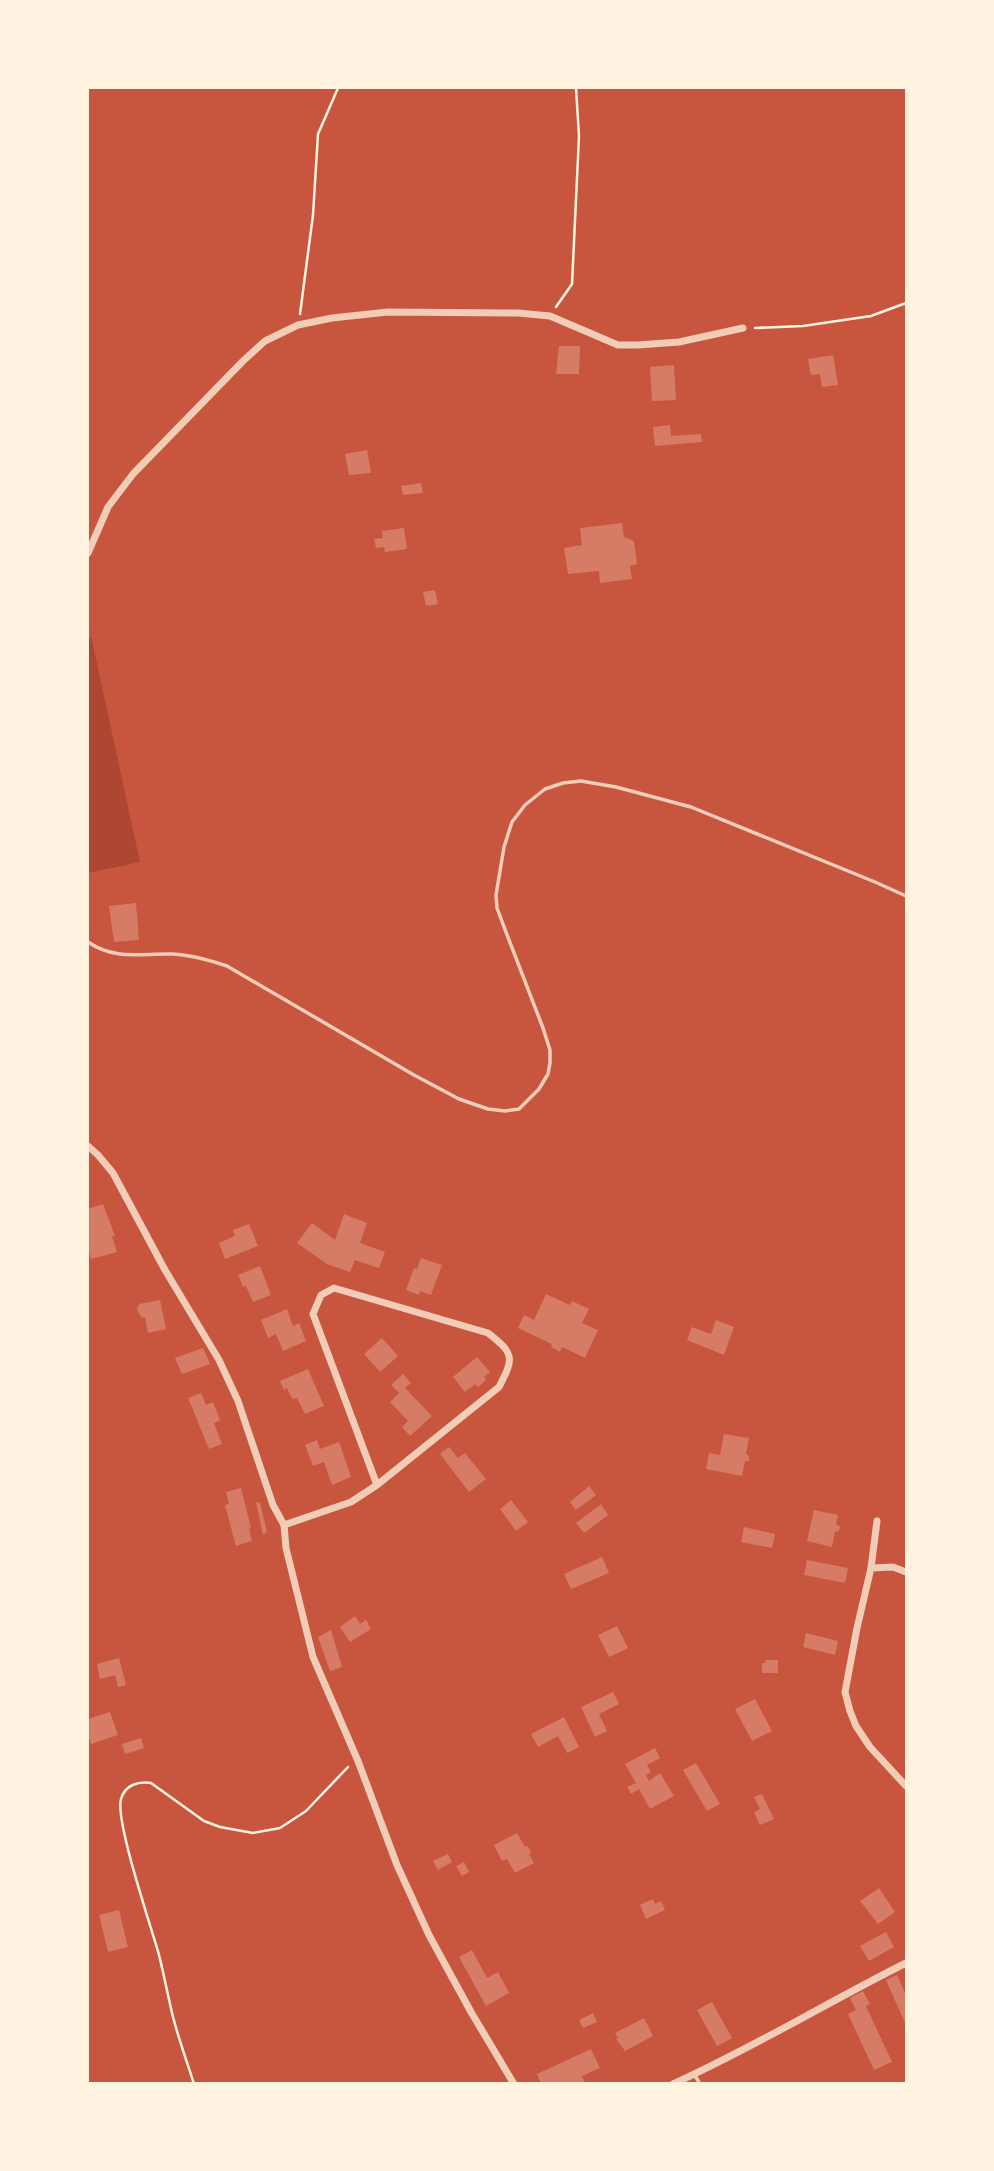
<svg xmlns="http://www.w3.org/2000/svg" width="994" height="2171" viewBox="0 0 994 2171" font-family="'Public Sans',sans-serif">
<rect width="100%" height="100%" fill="#c8553d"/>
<!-- green -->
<path fill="#ae4732" d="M91 636 140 862 88 873V640Z"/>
<!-- building -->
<g fill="#d67c66">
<path d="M559 346H580L579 374H556Z"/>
<path d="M833 355 838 385 822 387 820 374 811 375 808 359Z"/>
<path d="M674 365 676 400 652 401 650 367Z"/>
<path d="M670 425 671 436 701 434 702 442 655 446 653 427Z"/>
<path d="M367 450 371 473 349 475 345 454Z"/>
<path d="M421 483 423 493 403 495 401 486Z"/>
<path d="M622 523 624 537 634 541 637 564 630 566 632 579 600 583 599 571 568 574 564 548 582 545 580 528Z"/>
<path d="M404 528 407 549 385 552 384 547 376 548 374 539 383 538 382 531Z"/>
<path d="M435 590 438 604 426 606 423 592Z"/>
<path d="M136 903 139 940 114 942 109 906Z"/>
<path d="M103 1204 115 1236H112L117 1252 91 1259 88 1248V1209Z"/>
<path d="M344 1214 367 1223 360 1243 385 1252 379 1268 355 1260 350 1272 327 1264 297 1243 312 1223 335 1240Z"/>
<path d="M249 1224 258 1246 225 1259 219 1243 235 1236 233 1230Z"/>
<path d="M421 1258 442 1265 431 1295 420 1291 419 1295 406 1290 414 1268 417 1269Z"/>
<path d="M260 1266 271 1295 253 1302 246 1286 243 1287 238 1275Z"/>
<path d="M546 1294 570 1305 572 1301 589 1309 582 1323 598 1330 585 1358 562 1347 560 1352 551 1347 552 1344 518 1328 524 1315 534 1320Z"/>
<path d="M160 1300 166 1329 148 1333 145 1317 142 1318 137 1310 139 1304Z"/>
<path d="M287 1309 293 1326 299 1323 306 1341 283 1351 276 1334 268 1338 261 1320Z"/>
<path d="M716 1320 734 1327 724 1355 687 1340 692 1327 711 1334Z"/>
<path d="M382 1338 398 1356 380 1372 364 1354Z"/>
<path d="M203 1348 210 1364 182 1374 175 1358Z"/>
<path d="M477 1357 490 1372 484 1377 486 1380 478 1387 475 1384 465 1392 453 1377Z"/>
<path d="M308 1369 324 1406 305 1414 297 1398 292 1399 287 1388 284 1390 280 1381Z"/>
<path d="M403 1374 411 1383 405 1388 432 1416 410 1436 402 1427 408 1421 390 1402 399 1393 391 1385Z"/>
<path d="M201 1393 206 1405 213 1402 220 1420 214 1423 222 1444 209 1449 188 1398Z"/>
<path d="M724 1434 749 1438 746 1454 749 1456V1461H745L742 1476 706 1469 709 1453 720 1455Z"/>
<path d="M317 1440 320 1449 339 1442 351 1477 332 1485 324 1462 313 1466 305 1445Z"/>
<path d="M449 1447 458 1458 465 1453 486 1479 469 1492 440 1454Z"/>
<path d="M589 1486 596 1495 576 1510 570 1502Z"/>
<path d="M241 1488 251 1528 249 1529 252 1541 236 1546 225 1505 229 1504 226 1492Z"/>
<path d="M511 1500 528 1522 516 1531 500 1509Z"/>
<path d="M256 1502 260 1503 267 1532 263 1535Z"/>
<path d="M601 1504 608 1515 584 1533 576 1523Z"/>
<path d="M814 1510 838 1515 836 1525 840 1526 839 1531 835 1532 832 1547 807 1541Z"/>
<path d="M744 1527 775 1534 772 1548 741 1542Z"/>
<path d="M602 1557 609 1573 571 1589 564 1574Z"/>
<path d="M807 1560 848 1568 845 1583 804 1575Z"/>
<path d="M355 1616 360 1624 366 1620 371 1629 350 1642 340 1627Z"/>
<path d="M617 1626 628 1648 609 1657 598 1635Z"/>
<path d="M331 1630 342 1667 330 1671 318 1637Z"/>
<path d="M806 1633 838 1641 835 1655 803 1647Z"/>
<path d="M119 1658 126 1685 118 1687 115 1675 100 1679 97 1664Z"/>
<path d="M765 1660H778V1673H762V1663H765Z"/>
<path d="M613 1692 619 1704 599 1714 607 1731 595 1737 581 1707Z"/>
<path d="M755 1699 772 1731 752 1741 735 1709Z"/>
<path d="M110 1712 118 1735 91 1744 88 1734V1719Z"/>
<path d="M564 1717 579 1747 567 1753 558 1736 538 1747 531 1734Z"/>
<path d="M141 1738 144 1748 125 1754 122 1744Z"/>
<path d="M655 1748 660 1758 647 1765 651 1772 646 1775 649 1781 660 1773 674 1796 650 1809 639 1789 631 1794 627 1787 636 1783 625 1764Z"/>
<path d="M696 1763 720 1804 707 1811 683 1770Z"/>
<path d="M762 1794 774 1819 760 1825 754 1812 760 1809 754 1797Z"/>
<path d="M517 1833 525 1847 528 1846 531 1853 529 1854 534 1863 515 1873 507 1859 502 1861 494 1845Z"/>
<path d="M448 1854 452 1862 438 1870 433 1861Z"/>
<path d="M464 1862 469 1872 462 1876 456 1866Z"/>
<path d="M879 1888 895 1912 878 1924 860 1901Z"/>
<path d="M653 1899 655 1904 661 1901 665 1910 646 1919 640 1905Z"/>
<path d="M119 1910 128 1947 108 1952 99 1915Z"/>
<path d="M886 1932 894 1947 869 1961 860 1946Z"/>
<path d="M472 1950 487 1978 498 1972 509 1993 486 2006 459 1957Z"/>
<path d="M897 1975 906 1995V2025L886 1980Z"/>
<path d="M863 1991 870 2004 866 2006 892 2062 874 2070 848 2014 856 2010 850 1998Z"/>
<path d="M712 2002 732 2038 717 2046 697 2010Z"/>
<path d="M593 2013 597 2022 583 2028 579 2020Z"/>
<path d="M644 2018 653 2036 625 2051 616 2039 618 2038 615 2033Z"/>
<path d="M591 2049 600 2068 582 2076 585 2084H541L537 2074Z"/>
</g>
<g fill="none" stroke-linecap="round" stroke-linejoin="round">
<!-- path -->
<g stroke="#fff3e0" stroke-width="2.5">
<path d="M556 307 572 284 579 136 576 88"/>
<path d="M300 314 313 215 318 134 338 88"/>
<path d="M755 328 803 326 871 316 906 303"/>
<path d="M194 2084C187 2062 179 2040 173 2017 168 1996 164 1975 159 1955 151 1926 115 1821 121 1799 125 1785 138 1781 151 1783L204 1821 220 1827 253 1833 280 1828 306 1811 348 1767"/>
</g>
<!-- service -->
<g stroke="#f1ccb7" stroke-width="3.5">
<path d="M88 942C116 961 141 953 173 954 192 955 209 960 227 966L414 1075 459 1099 488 1109 505 1111 519 1109 539 1089 548 1074 550 1063V1050L543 1028 509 940 497 908 496 895 504 847 512 822 525 805 545 789 563 783 581 781 616 787 691 807 875 882 906 896"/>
<path d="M694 2074 700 2084"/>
</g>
<!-- minor -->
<g stroke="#f1ccb7" stroke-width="7">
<path d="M88 553 108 507 133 474 243 361 265 341 298 325 332 318 388 312 518 313 550 316 618 345H638L679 342 743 328"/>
<path d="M88 1146 98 1155 113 1173 165 1270 219 1360 238 1401 273 1505 284 1525 286 1548 313 1657 358 1761 397 1865 429 1935 471 2012 514 2084"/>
<path d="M284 1525 351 1502 377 1485 499 1387C514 1358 515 1354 488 1333L334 1288 321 1295 313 1314 377 1485"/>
<path d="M871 1568 877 1521"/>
<path d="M906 1572 893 1567 871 1568 857 1628 845 1692 850 1711 856 1726 870 1747 906 1786"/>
<path d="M673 2084C753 2048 828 2002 906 1963"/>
</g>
</g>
<!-- border -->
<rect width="994" height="2171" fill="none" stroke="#fff3e0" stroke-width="178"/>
</svg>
